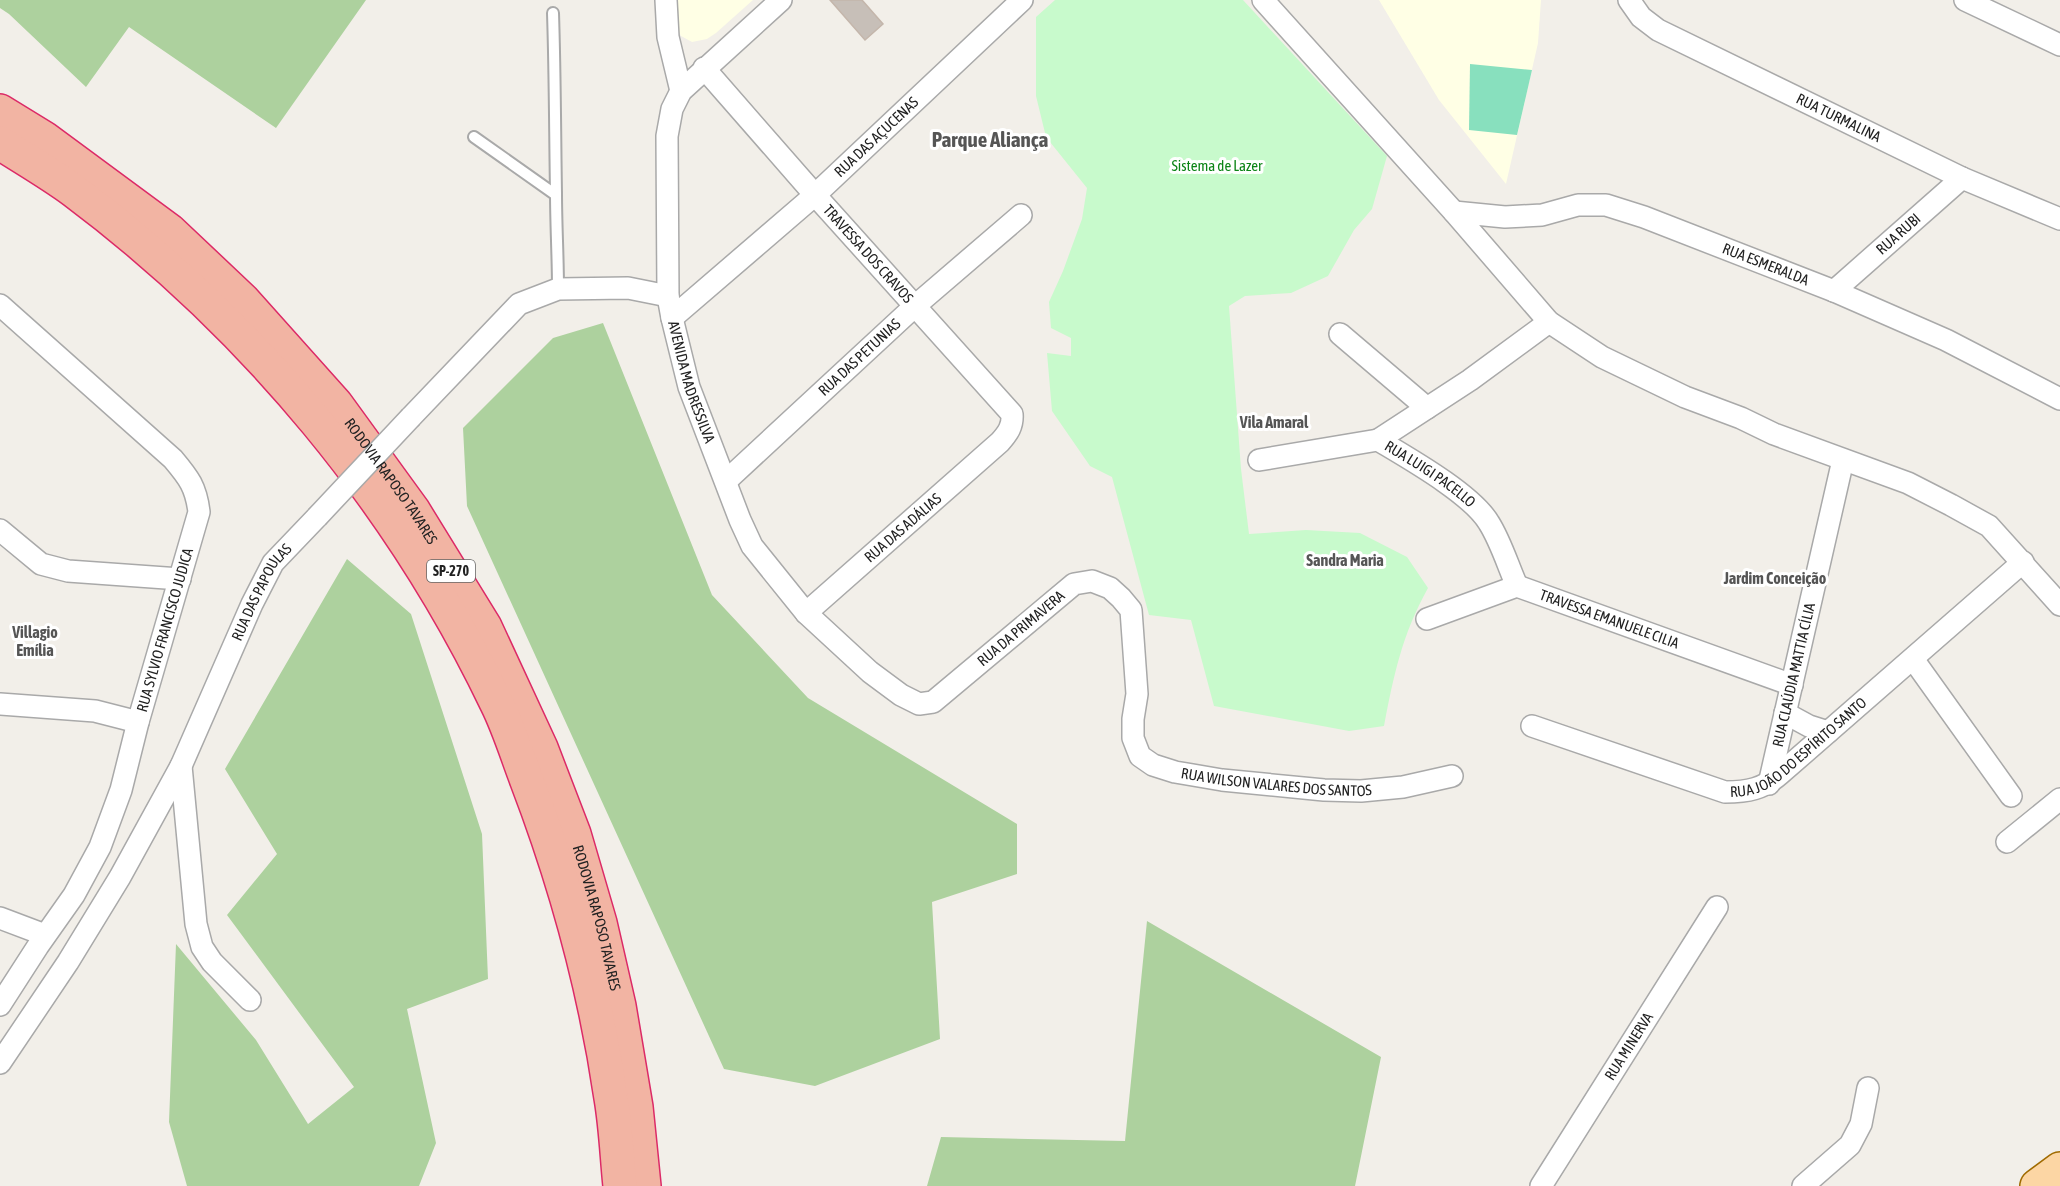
<svg xmlns="http://www.w3.org/2000/svg" width="2060" height="1186" viewBox="0 0 2060 1186" font-family="'Asap Condensed',sans-serif">
<rect width="100%" height="100%" fill="#f2efe9"/>
<!-- education -->
<g fill="#ffffe5">
<path d="M674 0H753L716 33 707 39 692 42 681 36 675 24Z"/>
<path d="M1379 0H1541L1538 43 1506 184 1439 100Z"/>
</g>
<!-- forest -->
<g fill="#add19e">
<path d="M0 0H366L276 128 129 27 86 87 9 14 0 8Z"/>
<path d="M603 323 712 595 808 698 1017 824V874L932 902 940 1039 815 1086 724 1069 467 506 463 428 553 338Z"/>
<path d="M347 559 411 614 482 834 488 979 407 1009 436 1143 419 1186H187L169 1122 176 944 256 1040 308 1124 354 1087 227 915 277 854 225 769Z"/>
<path d="M1147 921 1381 1057 1355 1186H927L941 1137 1125 1141Z"/>
</g>
<!-- park -->
<path fill="#c8facc" d="M1055 0H1243L1387 156 1372 209 1354 230 1328 276 1291 293 1245 296 1229 306 1241 469 1249 534 1306 530 1360 533 1407 557 1428 588C1402 635 1394 674 1384 726L1349 731 1214 706 1191 620 1149 615 1112 477 1090 466 1052 411 1047 353 1071 356V338L1051 328 1049 302 1063 271 1082 219 1087 188 1046 137 1036 96V17Z"/>
<!-- pitch -->
<path fill="#88e0be" d="M1470 64 1532 70 1517 135 1469 130Z"/>
<!-- building -->
<path fill="#c7bfb8" stroke="#c4b6ab" stroke-width="1.5" d="M830 0H862L883 24 865 40Z"/>
<g fill="none" stroke-linecap="round" stroke-linejoin="round">
<!-- service casing -->
<g stroke="#a9a9a9" stroke-width="14">
<g id="service">
<path d="M553 13C555 73 555 133 556 193 556 225 558 257 558 289"/>
<path d="M474 137 556 195"/>
</g>
</g>
<!-- minor casing -->
<g stroke="#a9a9a9" stroke-width="24">
<g id="minor">
<path d="M666 0 668 37 681 91"/>
<path id="s1" d="M781 0 681 91 672 109 667 136 668 296 672 318 689 387 740 520 752 546 806 613 870 672 901 695 919 704 933 702 1074 584 1092 581 1110 588 1121 598 1131 610 1137 694 1133 719V738L1140 756 1153 765 1175 772 1222 780 1324 790 1361 791 1403 787 1452 776"/>
<path d="M1263 0 1454 212 1549 322 1602 357 1685 397 1741 418 1774 434 1908 483 1951 505 1989 526 2060 605"/>
<path id="s2" d="M1629 0 1641 17 1658 30 1962 178 2060 219"/>
<path d="M1965 0 2060 45"/>
<path id="s3" d="M704 68 815 195 1012 414C1013 426 1008 433 1000 442L806 613"/>
<path id="s4" d="M1454 212 1505 217 1542 215 1578 205H1606L1644 217 1834 291 1946 340 2060 399"/>
<path id="s5" d="M1834 291 1962 178"/>
<path d="M0 305 173 459C189 478 196 487 199 512L138 722 121 790 100 847 74 895 38 946 0 1005"/>
<path id="s6" d="M672 318 815 195 1022 0"/>
<path d="M1340 334 1427 408"/>
<path d="M411 417 519 304 558 289 628 288 668 296"/>
<path d="M1378 440 1470 380 1549 322"/>
<path id="s7" d="M1259 460 1378 440C1408 458 1472 494 1489 523 1501 542 1508 566 1517 586"/>
<path id="s8" d="M726 481 915 306 1021 215"/>
<path d="M0 530 41 564 68 571 180 579"/>
<path id="s9" d="M1427 619 1517 586 1792 685"/>
<path d="M1913 659 2011 796"/>
<path d="M0 704 95 711 138 722"/>
<path d="M1785 713 1809 726 1828 732"/>
<path id="s10" d="M1532 726 1725 792C1748 792 1763 789 1780 774L2023 562"/>
<path d="M181 766 196 924 202 947 212 962 250 1000"/>
<path id="s11" d="M1769 784 1843 460"/>
<path d="M2007 842 2060 799"/>
<path d="M0 918 45 935"/>
<path id="s12" d="M0 1063 68 962 120 877 181 766 252 604 273 563 317 517"/>
<path id="s13" d="M1541 1186 1717 907"/>
<path d="M1803 1186 1850 1145 1861 1124 1868 1088"/>
</g>
</g>
<!-- primary casing -->
<g stroke="#a06b00" stroke-width="36">
<path id="primary" d="M2037 1186 2060 1169"/>
</g>
<!-- trunk casing -->
<g stroke="#dc2a67" stroke-width="36">
<g id="trunk">
<path id="s14" d="M0 111 44 138 170 231 243 300 336 404 413 510 485 627 541 748 574 834 600 923 619 1006 636 1107 644 1186"/>
<path d="M0 143C25 159 51 174 74 191 253 325 401 503 497 704 509 728 517 755 527 781 566 883 595 989 611 1098 616 1127 617 1157 620 1186"/>
</g>
</g>
<!-- service -->
<use href="#service" stroke="#fff" stroke-width="10"/>
<!-- minor -->
<use href="#minor" stroke="#fff" stroke-width="21"/>
<!-- primary -->
<use href="#primary" stroke="#fcd6a4" stroke-width="33"/>
<!-- trunk -->
<use href="#trunk" stroke="#f2b4a3" stroke-width="33"/>
<!-- minor-bridge casing -->
<g stroke="#a9a9a9" stroke-width="24" stroke-linecap="butt">
<path id="minor-bridge" d="M317 517 411 417"/>
</g>
<!-- minor-bridge -->
<use href="#minor-bridge" stroke="#fff" stroke-width="21"/>
</g>
<g text-anchor="middle" stroke-width="6" stroke-linejoin="round" paint-order="stroke">
<!-- shield labels -->
<rect fill="#fff" stroke="#646464" stroke-width="1.5" x="427" y="560" width="48" height="22" rx="4.5"/>
<g font-size="14" font-weight="bold" fill="#222">
<text x="451" y="576">SP-270</text>
</g>
<!-- street labels -->
<g font-size="15" fill="#222" stroke="#fff">
<text dy="5" stroke="none"><textPath href="#s2" startOffset="243">RUA TURMALINA</textPath></text>
<text dy="5" stroke="none"><textPath href="#s6" startOffset="273">RUA DAS AÇUCENAS</textPath></text>
<text dy="5" stroke="none"><textPath href="#s5" startOffset="86">RUA RUBI</textPath></text>
<text dy="5" stroke="none"><textPath href="#s3" startOffset="248">TRAVESSA DOS CRAVOS</textPath></text>
<text dy="5" stroke="none"><textPath href="#s4" startOffset="324">RUA ESMERALDA</textPath></text>
<text dy="5" stroke="none"><textPath href="#s8" startOffset="182">RUA DAS PETUNIAS</textPath></text>
<text dy="5" stroke="none"><textPath href="#s1" startOffset="432">AVENIDA MADRESSILVA</textPath></text>
<text dy="5" stroke="none"><textPath href="#s7" startOffset="183">RUA LUIGI PACELLO</textPath></text>
<text dy="5" stroke="none"><textPath href="#s14" startOffset="543">RODOVIA RAPOSO TAVARES</textPath></text>
<text transform="translate(903 528) rotate(-41)" y="5">RUA DAS ADÁLIAS</text>
<text dy="5" stroke="none"><textPath href="#s12" startOffset="540">RUA DAS PAPOULAS</textPath></text>
<text dy="5" stroke="none"><textPath href="#s9" startOffset="194">TRAVESSA EMANUELE CILIA</textPath></text>
<text dy="5" stroke="none"><textPath href="#s1" startOffset="968">RUA DA PRIMAVERA</textPath></text>
<text transform="translate(165 630) rotate(-74)" y="5">RUA SYLVIO FRANCISCO JUDICA</text>
<text dy="5" stroke="none"><textPath href="#s11" startOffset="112">RUA CLAÚDIA MATTIA CÍLIA</textPath></text>
<text dy="5" stroke="none"><textPath href="#s10" startOffset="292">RUA JOÃO DO ESPÍRITO SANTO</textPath></text>
<text dy="5" stroke="none"><textPath href="#s1" startOffset="1394">RUA WILSON VALARES DOS SANTOS</textPath></text>
<text dy="5" stroke="none"><textPath href="#s14" startOffset="1029">RODOVIA RAPOSO TAVARES</textPath></text>
<text dy="5" stroke="none"><textPath href="#s13" startOffset="165">RUA MINERVA</textPath></text>
</g>
<!-- park labels -->
<g font-size="15" fill="#0c8416" stroke="#fff">
<text x="1217" y="171">Sistema de Lazer</text>
</g>
<!-- neighbourhood labels -->
<g font-size="16" font-weight="bold" fill="#555" stroke="#fff">
<text x="1274" y="428">Vila Amaral</text>
<text x="1345" y="566">Sandra Maria</text>
<text x="1775" y="584">Jardim Conceição</text>
<text x="35" y="638">Villagio<tspan x="35" dy="18">Emília</tspan></text>
</g>
<!-- district labels -->
<g font-size="21" font-weight="bold" fill="#555" stroke="#fff">
<text x="990" y="147">Parque Aliança</text>
</g>
</g>
</svg>
